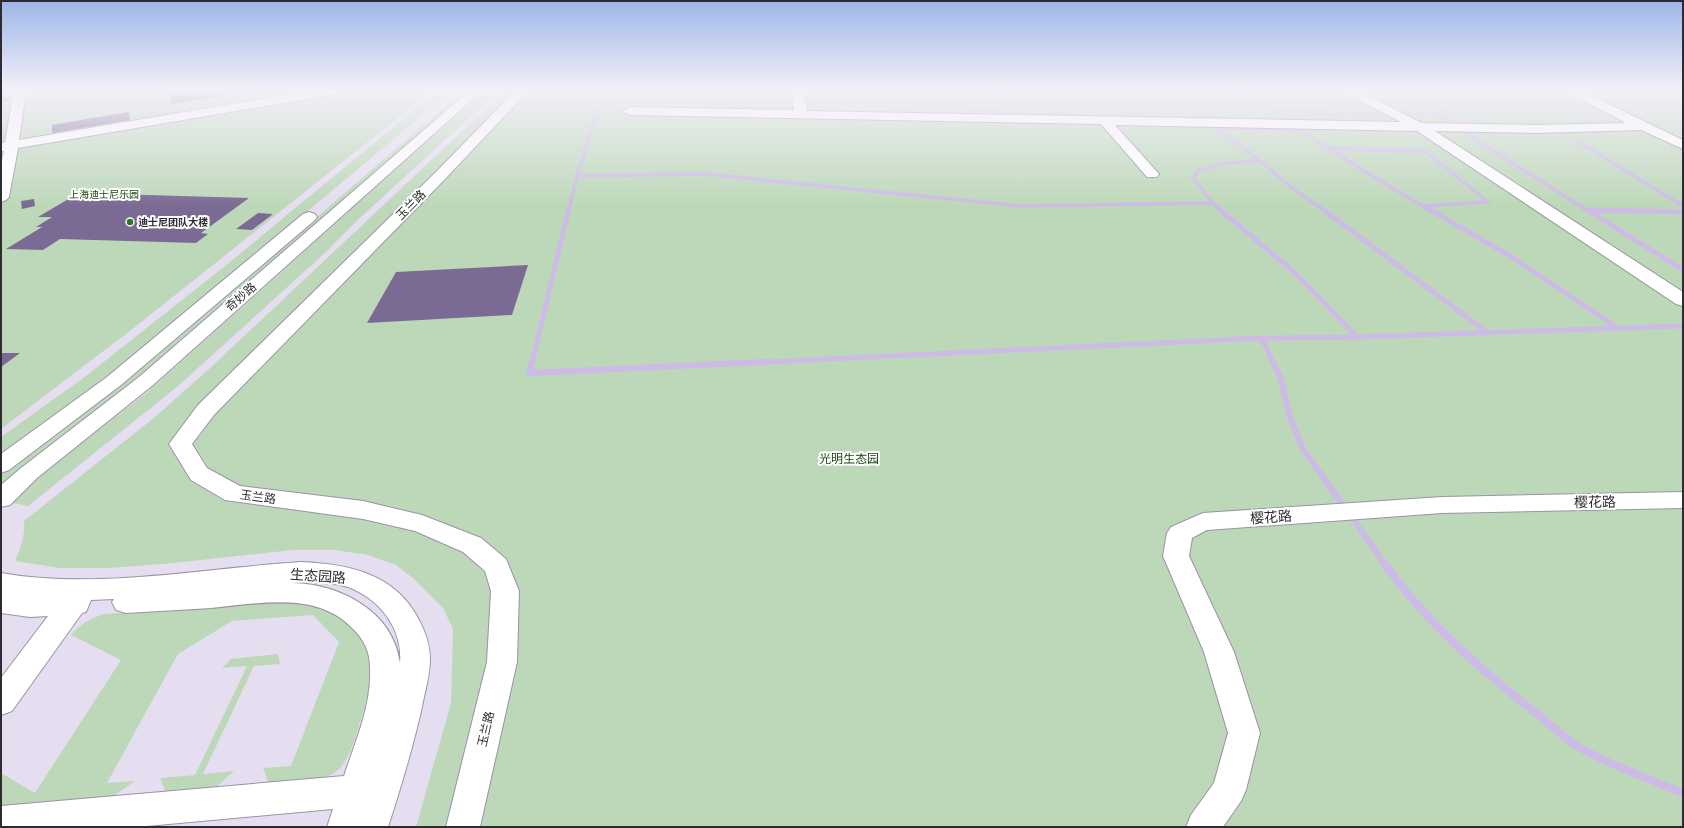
<svg xmlns="http://www.w3.org/2000/svg" width="1684" height="828" viewBox="0 0 1684 828" font-family="Cabin,'Noto Sans SC',sans-serif">
<rect width="100%" height="100%" fill="#e5def0"/>
<!-- green -->
<g fill="#bdd8b9">
<path d="M1 90H433L135 327 1 429Z"/>
<path d="M506 90H1683V827H416L451 703 453 629 443 608 414 579 396 565 368 555 335 550H293L174 563 110 568H60L15 561C21 547 25 536 24 521L155 417 209 369Z"/>
<path d="M434 94H448L231 275 65 410 1 455V437L82 379 220 270Z"/>
<path d="M480 94 494 95 362 216 326 252 177 387 28 506 5 501 145 394Z"/>
<path d="M457 96H465L130 388 1 486V475L134 375Z"/>
<path d="M274 602C287 603 301 602 313 606 325 609 336 615 345 622 380 651 373 687 359 725 354 741 349 763 334 773 316 784 290 782 269 784L263 768 291 766 339 642 313 615 232 621 178 654 107 783 135 781 109 799 1 809V773L35 793 121 660 71 635C81 623 90 619 104 614Z"/>
<path d="M278 654 280 664 254 666 203 774 234 771 214 789 166 793 160 778 195 775 247 666 222 668 231 659Z"/>
</g>
<!-- water -->
<path fill="#cdbae7" d="M233 90H287L233 98Z"/>
<g fill="none" stroke-linecap="round" stroke-linejoin="round">
<!-- stream-far3 -->
<g stroke="#cdbae7" stroke-width="3.5">
<path d="M607 90 596 114 577 176 705 174 1021 206 1213 203 1193 178 1199 170 1222 164 1259 160 1216 128 1299 130 1331 149 1425 151 1488 202 1423 206"/>
<path d="M951 90 957 103C971 113 1002 114 1015 101L996 90"/>
<path d="M1234 90 1275 110 1359 115 1435 114 1445 111 1433 100 1415 90"/>
<path d="M1435 114 1585 209"/>
<path d="M1574 139 1683 206"/>
<path d="M1331 149 1362 170 1428 209"/>
<path d="M1259 160 1291 187 1322 209"/>
<path d="M1213 203 1220 209"/>
<path d="M569 209 577 176"/>
</g>
<!-- stream-far2 -->
<g stroke="#cdbae7" stroke-width="5">
<path d="M1218 208 1294 272 1357 337"/>
<path d="M1321 208 1488 333"/>
<path d="M1427 208 1512 257 1618 328"/>
<path d="M1584 208 1683 270"/>
<path d="M1589 210 1683 212"/>
<path d="M1262 338 1273 363"/>
<path d="M532 363 569 208"/>
<path d="M744 363 1262 338 1357 337 1683 326"/>
</g>
<!-- stream-far1 -->
<g stroke="#cdbae7" stroke-width="6">
<path d="M532 362 529 373 765 362"/>
<path d="M1273 362 1281 379 1289 415 1303 449 1385 564"/>
</g>
<!-- stream -->
<path stroke="#cdbae7" stroke-width="8" d="M1384 563C1426 622 1481 670 1537 714 1551 725 1565 739 1580 748 1613 766 1648 779 1683 793"/>
</g>
<!-- building -->
<g fill="#7b6a93">
<path d="M168 90H222L224 96 171 104Z"/>
<path d="M1 94H6L3 99 8 98 9 101 1 102Z"/>
<path d="M129 112 130 120 52 133V125Z"/>
<path d="M82 191 119 192 115 194 249 198 201 233 208 234 196 243 60 239 43 250 6 249 42 227H36L52 217H38Z"/>
<path d="M34 199 35 206 22 209 21 201Z"/>
<path d="M258 213 273 214 252 230 236 229Z"/>
<path d="M528 265 512 315 367 323 396 272Z"/>
<path d="M1 353H20L1 367Z"/>
</g>
<g fill="none" stroke-linecap="round" stroke-linejoin="round">
<!-- minor casing -->
<g stroke="#9993a3" stroke-width="2">
<g id="minor">
<path d="M14 90H26L19 140 314 90H343L337 94 18 148 9 197 6 200 1 202V164L4 151H1V143L5 142Z"/>
<path d="M470 90H483L153 385 37 478 10 505 1 507V485L21 468 139 377Z"/>
<path d="M516 90H529L446 178 214 415 192 444 207 468 240 486 363 501 422 515 481 538 506 559 519 591 517 662 480 827H446L487 662 491 591 485 571 463 552 415 531 363 519 225 500 191 480 169 444 198 405 436 172Z"/>
<path d="M791 90H803L807 111 1401 122 1340 90H1356L1422 123 1536 125 1626 123 1563 90H1579L1683 140V149L1641 130 1536 133 1435 131 1683 292V306L1676 304 1417 131 1115 125 1159 174 1157 177H1147L1101 124 629 115 623 111 629 107 794 110Z"/>
<path d="M309 212 315 214 317 217 315 220 121 385 9 470 1 473V454L107 377 303 214Z"/>
<path d="M1683 492V508L1442 513 1207 530 1192 538 1189 556 1234 652 1260 733 1246 790 1241 801 1223 827H1186L1191 815 1214 783 1228 733 1204 652 1163 556 1167 533 1171 527 1203 513 1442 497Z"/>
<path d="M301 562C348 564 394 573 418 618 425 631 430 644 430 659 430 675 425 691 422 707 413 747 401 787 388 827H327L333 809 136 827H1V806L344 776C355 742 372 705 370 668 370 650 363 638 350 626 314 591 256 604 211 608 183 610 154 611 126 613L116 610 112 602 114 599 91 600 86 612 82 613 12 711 1 715V678L48 616 30 617 1 613V573C97 590 204 568 301 562ZM308 582C321 583 336 583 348 587 380 599 403 629 400 663 393 611 340 584 292 583Z"/>
</g>
</g>
<!-- minor -->
<use href="#minor" fill="#fff" fill-rule="evenodd"/>
</g>
<!-- sky -->
<linearGradient id="sky" x2="0" y2="1"><stop stop-color="#9db6e8"/><stop offset="0.44" stop-color="#f3f0f8"/><stop offset="1" stop-color="#f3f0f8" stop-opacity="0"/></linearGradient>
<rect width="1684" height="206" fill="url(#sky)"/>
<!-- markers -->
<circle fill="#28761e" stroke="#fff" stroke-width="1.5" cx="130" cy="222" r="4"/>
<g text-anchor="middle" stroke-width="4" stroke-linejoin="round" paint-order="stroke">
<!-- far-park labels -->
<g font-size="10" fill="#194713" stroke="#fff">
<text x="104" y="198">上海迪士尼乐园</text>
</g>
<!-- far-poi labels -->
<g font-size="10" font-weight="bold" fill="#2e2b32" stroke="#fff" text-anchor="start">
<text x="138" y="226">迪士尼团队大楼</text>
</g>
<!-- street labels -->
<g font-size="12" fill="#2e2b32" stroke="#fff">
<text transform="translate(411 205) rotate(-45)" y="4">玉兰路</text>
<text transform="translate(241 297) rotate(-41)" y="4">奇妙路</text>
<text transform="translate(258 497) rotate(8)" y="4">玉兰路</text>
<text transform="translate(486 729) rotate(-77)" y="4">玉兰路</text>
</g>
<!-- park labels -->
<g font-size="12" fill="#194713" stroke="#fff">
<text x="849" y="463">光明生态园</text>
</g>
<!-- near-street labels -->
<g font-size="14" fill="#2e2b32" stroke="#fff">
<text transform="translate(1595 502) rotate(-1)" y="5">樱花路</text>
<text transform="translate(1271 517) rotate(-4)" y="5">樱花路</text>
<text transform="translate(318 576) rotate(4)" y="5">生态园路</text>
</g>
</g>
<!-- border -->
<rect width="1684" height="828" fill="none" stroke="#2e2b32" stroke-width="4"/>
</svg>
